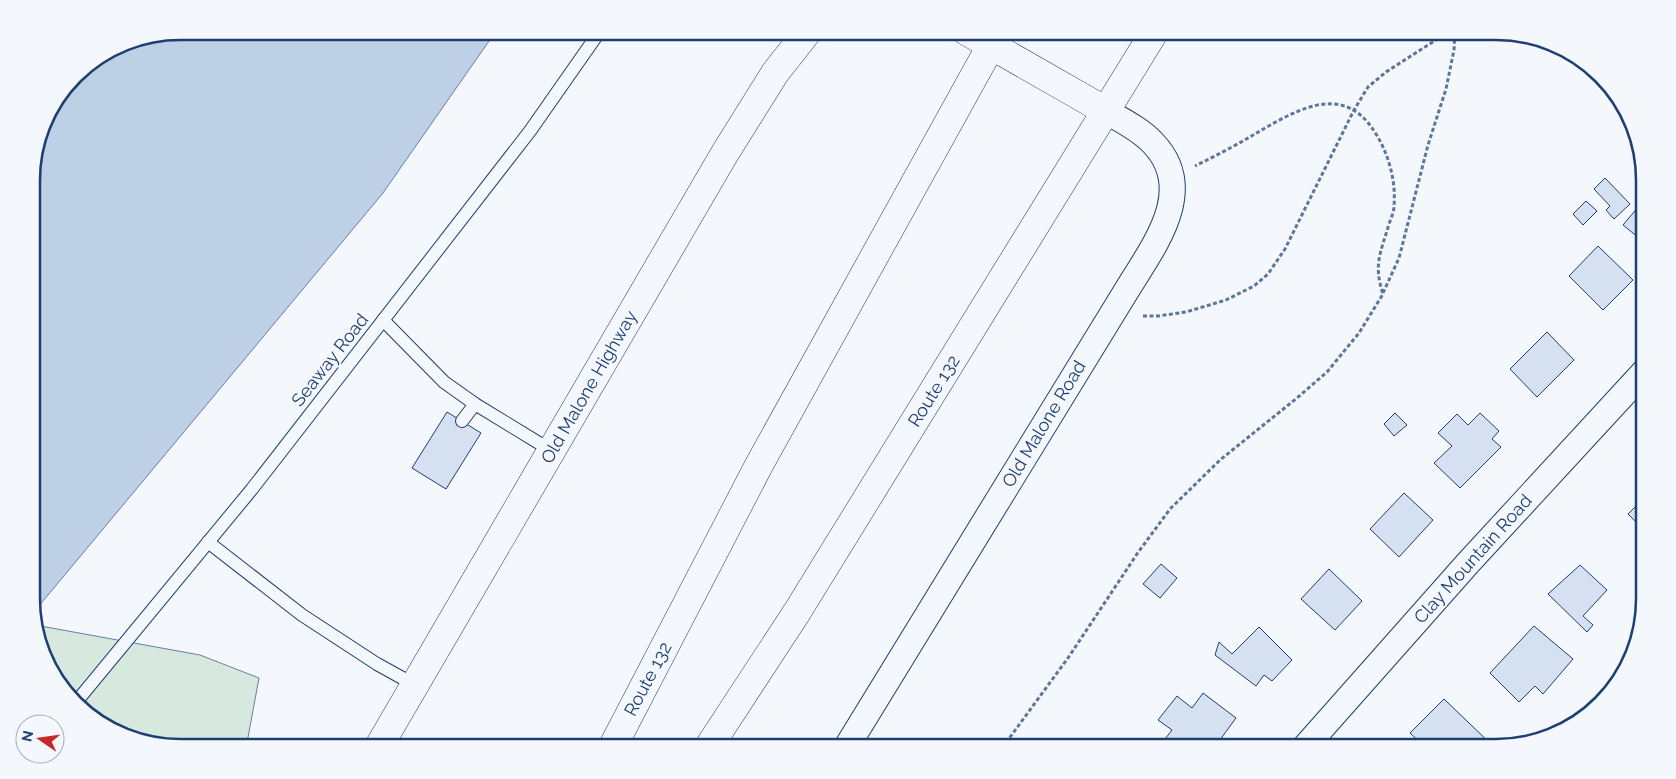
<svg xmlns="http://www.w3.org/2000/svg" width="1676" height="779" viewBox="0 0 1676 779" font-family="Raleway,sans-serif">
<rect width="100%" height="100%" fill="#f4f7fb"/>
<!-- green -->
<path fill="#d7e8df" stroke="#687fa3" d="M35 625 200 655 259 678 246 748H180L123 736 62 690Z"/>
<!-- water -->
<path fill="#bed0e5" stroke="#687fa3" d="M180 31H496L383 193 33 613 32 170 46 114 82 68 123 42Z"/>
<!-- building -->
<g fill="#d5e0f0" stroke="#1d3f73">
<path d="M1605 178 1630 204 1614 219 1606 210 1610 206 1594 189Z"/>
<path d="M1644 200V242L1623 225Z"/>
<path d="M1586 201 1597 211 1583 225 1573 214Z"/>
<path d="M1598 246 1633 280 1603 310 1569 276Z"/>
<path d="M1547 332 1574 360 1537 397 1510 369Z"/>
<path d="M447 412 481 433 446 489 412 468Z"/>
<path d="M1395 413 1407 425 1394 436 1384 424Z"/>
<path d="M1480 413 1499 431 1492 439 1501 447 1460 488 1434 463 1452 446 1438 433 1457 414 1468 425Z"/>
<path d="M1404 493 1433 520 1399 557 1370 529Z"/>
<path d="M1644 498 1645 531 1628 514Z"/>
<path d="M1161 564 1177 578 1160 598 1143 584Z"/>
<path d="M1580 565 1607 590 1583 616 1593 625 1587 632 1548 594Z"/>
<path d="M1329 569 1362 601 1335 630 1301 599Z"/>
<path d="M1534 626 1573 659 1543 694 1535 686 1519 702 1490 673Z"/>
<path d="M1259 627 1292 660 1272 681 1264 675 1256 686 1215 655 1219 642 1232 654Z"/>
<path d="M1203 693 1236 718 1214 748H1158L1172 730 1158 720 1177 696 1192 708Z"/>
<path d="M1444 699 1494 747H1425L1410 733Z"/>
</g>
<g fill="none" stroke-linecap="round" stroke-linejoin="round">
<!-- lane casing -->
<g stroke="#1d3f73" stroke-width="14">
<g id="lane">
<path d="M383 320 444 382 475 404 552 451"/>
<path d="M462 421 475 404"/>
<path d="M208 542 302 615 377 664 415 685"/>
<path d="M77 701 252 489 530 131 600 31"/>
</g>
</g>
<!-- street casing -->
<g stroke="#1d3f73" stroke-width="27">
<g id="street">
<path d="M1305 747 1468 563 1644 372"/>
<path d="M846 748 1125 293C1152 248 1199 191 1153 143 1140 129 1121 120 1106 111"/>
</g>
</g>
<!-- secondary casing -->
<g stroke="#1d3f73" stroke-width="29">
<g id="secondary">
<path d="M966 31 1106 111"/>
<path d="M378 748 725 153 775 73 808 31"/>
</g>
</g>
<!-- highway casing -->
<g stroke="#1d3f73" stroke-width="29">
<g id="highway">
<path d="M612 748 759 465 999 31"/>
<path d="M708 748 797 612 1155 31"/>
</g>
</g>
<!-- path -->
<g stroke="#5e769c" stroke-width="3" stroke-dasharray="4 2.5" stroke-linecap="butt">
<path d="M1383 293 1399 258 1428 145 1446 89 1454 50 1455 31"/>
<path d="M1143 316H1158L1186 312 1226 300 1254 286 1268 274 1285 249 1354 110 1368 87 1386 72 1450 31"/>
<path d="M1002 748 1068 658 1137 554 1170 509 1220 460 1297 398 1327 372 1359 333 1383 294C1373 264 1381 252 1389 224 1391 218 1394 212 1394 206 1396 181 1389 155 1376 134 1342 77 1290 114 1248 138 1231 148 1213 157 1195 166"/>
</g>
<!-- lane -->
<use href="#lane" stroke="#f4f7fb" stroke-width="12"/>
<!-- street -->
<use href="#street" stroke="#f4f7fb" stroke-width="25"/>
<!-- secondary -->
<use href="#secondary" stroke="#f4f7fb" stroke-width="28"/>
<!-- highway -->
<use href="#highway" stroke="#f4f7fb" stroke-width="28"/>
</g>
<g text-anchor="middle" stroke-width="4" stroke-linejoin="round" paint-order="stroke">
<!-- street labels -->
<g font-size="18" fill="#1d3f73" stroke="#f4f7fb">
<text transform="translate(330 360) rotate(-52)" y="6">Seaway Road</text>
<text transform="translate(589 387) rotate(-60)" y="6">Old Malone Highway</text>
<text transform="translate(934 391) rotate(-58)" y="6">Route 132</text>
<text transform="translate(1044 424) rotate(-59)" y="6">Old Malone Road</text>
<text transform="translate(1473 559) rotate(-48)" y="6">Clay Mountain Road</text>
<text transform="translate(648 679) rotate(-62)" y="6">Route 132</text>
</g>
</g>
<!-- crop -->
<path d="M0 0H1676V779H0ZM180 40H1496A140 140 0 0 1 1636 180V599A140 140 0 0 1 1496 739H180A140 140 0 0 1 40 599V180A140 140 0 0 1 180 40Z" fill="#f4f7fb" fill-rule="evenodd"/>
<path fill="none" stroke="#1d3f73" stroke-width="2.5" d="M180 40H1496A140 140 0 0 1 1636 180V599A140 140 0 0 1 1496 739H180A140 140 0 0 1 40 599V180A140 140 0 0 1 180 40Z"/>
<!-- north arrow -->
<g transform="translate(40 739) rotate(283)"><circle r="24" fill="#f4f7fb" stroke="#9eadc5"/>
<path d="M0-4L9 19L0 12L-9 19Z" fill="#c62828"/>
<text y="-8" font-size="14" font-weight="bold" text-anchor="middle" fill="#1d3f73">N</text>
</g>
</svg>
